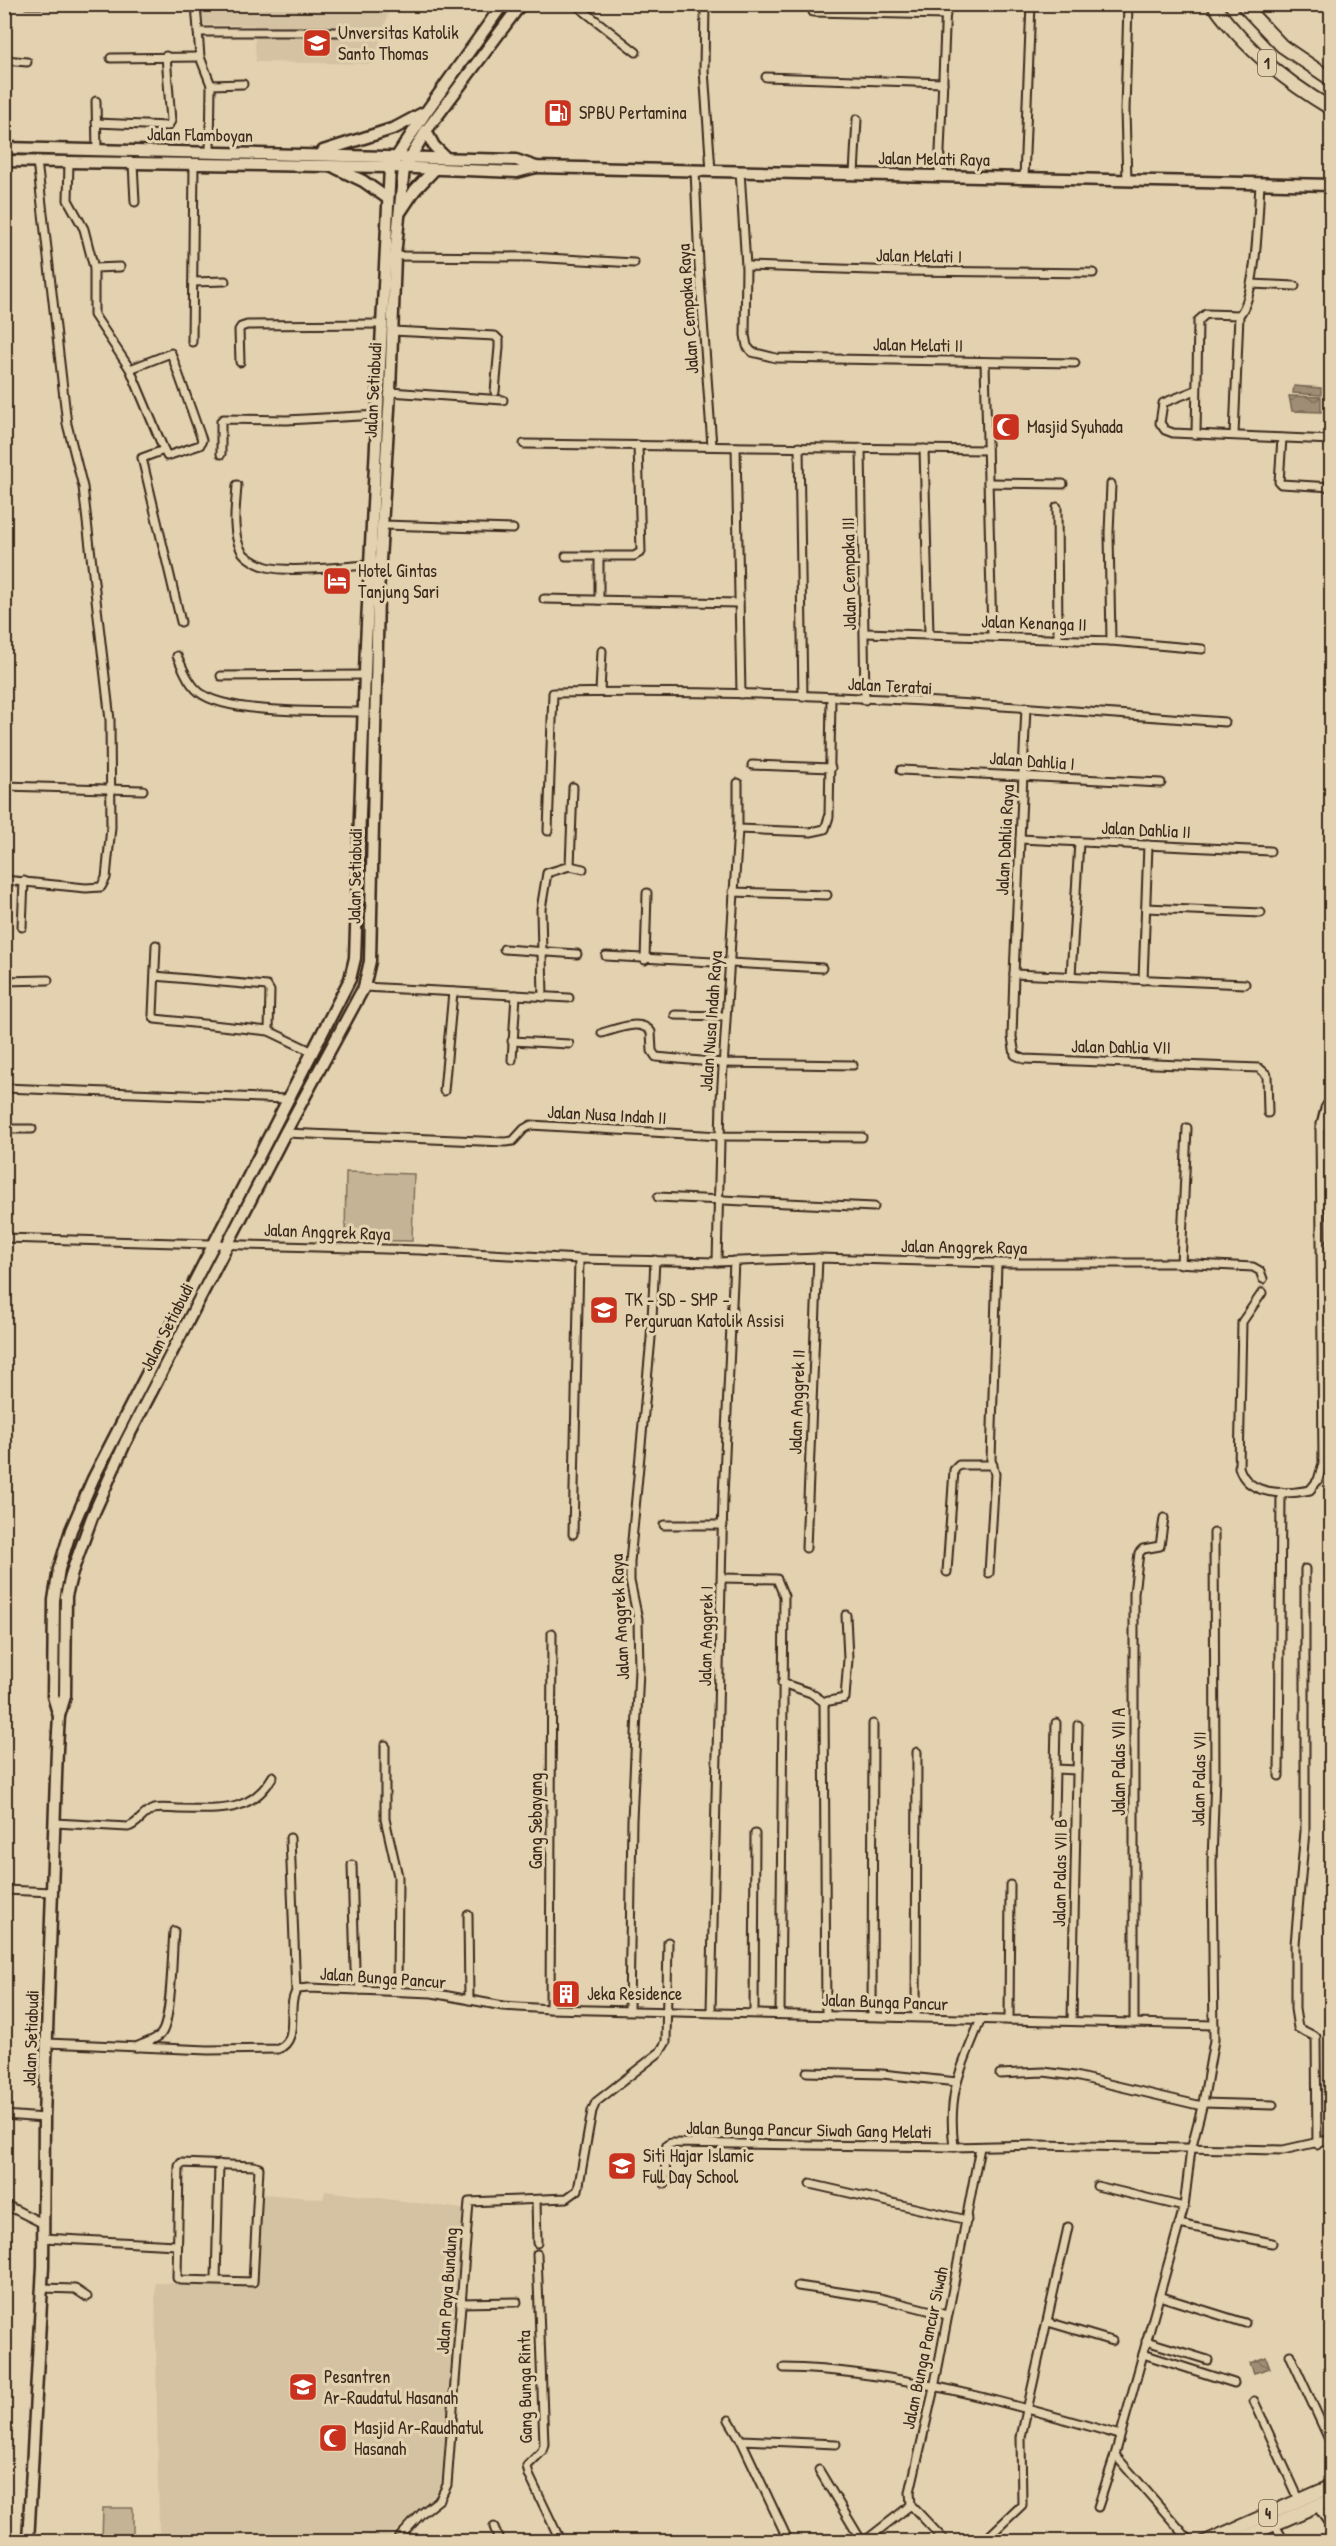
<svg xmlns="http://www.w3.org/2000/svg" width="1336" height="2546" viewBox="0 0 1336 2546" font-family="'Patrick Hand',sans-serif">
<defs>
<pattern id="water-waves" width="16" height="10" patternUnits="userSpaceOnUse" patternTransform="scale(1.5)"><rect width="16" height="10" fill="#9f8d74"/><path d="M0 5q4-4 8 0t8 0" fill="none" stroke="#83735f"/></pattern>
</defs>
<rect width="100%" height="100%" fill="#e4d1af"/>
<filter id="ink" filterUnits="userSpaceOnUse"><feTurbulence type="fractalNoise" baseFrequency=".0167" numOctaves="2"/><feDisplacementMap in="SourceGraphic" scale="12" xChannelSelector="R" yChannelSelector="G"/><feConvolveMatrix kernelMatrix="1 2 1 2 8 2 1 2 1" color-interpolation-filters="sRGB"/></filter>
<g filter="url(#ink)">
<!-- built -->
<g fill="#d5c2a2">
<path d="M195 5H391L373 64 256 62 254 25H194Z"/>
<path d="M325 2191 463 2209 441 2489 385 2541 242 2542 159 2533 155 2283 255 2285 263 2194 323 2199Z"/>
</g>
<!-- grass -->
<g fill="#c5b395" stroke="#806e5a" stroke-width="1.5">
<path d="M346 1172 414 1174 412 1241 345 1240Z"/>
<path d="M103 2508H133V2541H102Z"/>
</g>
<!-- water -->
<g fill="url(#water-waves)" stroke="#776552" stroke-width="1.5">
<path d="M1294 386 1321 388V395L1293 393Z"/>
<path d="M1289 396 1321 397V412L1292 411Z"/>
<path d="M1266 2357 1270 2368 1254 2373 1250 2363Z"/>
</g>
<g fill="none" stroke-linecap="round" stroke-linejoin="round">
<!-- minor-tunnel -->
<path stroke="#c2b092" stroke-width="7" stroke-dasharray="7 3.5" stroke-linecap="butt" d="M1262 1293 1263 1279"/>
<!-- minor casing -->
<g stroke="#3b2a1e" stroke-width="11">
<g id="minor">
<path d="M27 4H53"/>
<path d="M196 4 200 57 211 85 210 152"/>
<path d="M575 4 636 52"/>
<path d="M705 4 704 70 711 171"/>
<path d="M812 4 813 12 946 15"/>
<path d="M916 4V14"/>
<path d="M198 32H352"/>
<path d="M111 58 200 57"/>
<path d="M4 60 27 62"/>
<path d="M766 77 943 83"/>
<path d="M211 85 243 84"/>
<path d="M96 101 97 150"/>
<path d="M96 123 168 126 171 121 166 56"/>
<path d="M69 162 68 200 84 229 94 268V315L130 369 164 450 142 458 181 622"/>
<path d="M133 163 135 202"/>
<path d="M695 170 699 265 712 446"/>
<path d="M740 171 746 266 745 335 747 346 752 352 776 358 1075 363"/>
<path d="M854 174 857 119"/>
<path d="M939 176 946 4"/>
<path d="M1024 178 1031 4"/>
<path d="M1127 181 1125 110 1128 4"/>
<path d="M395 256 530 257 634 263"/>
<path d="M746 266 902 271 1093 273"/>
<path d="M94 268 120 267"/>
<path d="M193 282 225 281"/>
<path d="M1251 284 1295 286"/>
<path d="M392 331 495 336 499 340V347L495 392"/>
<path d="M192 342 194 164"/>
<path d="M240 362 239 330 241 327 247 325 381 324"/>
<path d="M985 362 992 636"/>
<path d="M130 369 171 353 202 440 200 445 167 456 164 450"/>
<path d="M1196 390 1163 403 1160 423 1165 430 1173 433 1332 440"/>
<path d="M390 392 503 400"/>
<path d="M1196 434 1198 321 1206 314 1239 315"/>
<path d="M1234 435 1239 315C1257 297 1258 212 1260 184"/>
<path d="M1282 438 1279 482 1281 484 1332 487"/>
<path d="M524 444 987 450"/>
<path d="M736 447 741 694"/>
<path d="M799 447 803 697"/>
<path d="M861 448 865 700"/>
<path d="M924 449 929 634"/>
<path d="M221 454V421L223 419 287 420 378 415"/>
<path d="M988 483 1063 484"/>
<path d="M237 485C236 506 231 530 241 550 245 558 259 565 267 567 290 573 345 566 370 565"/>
<path d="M1057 507 1058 639"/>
<path d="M383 525 513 529"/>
<path d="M566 556H634L641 552 638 445"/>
<path d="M599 556V600"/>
<path d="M544 599 738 603"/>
<path d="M865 633 1111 641 1202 649"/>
<path d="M1111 641 1109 533 1111 484"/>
<path d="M177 656C183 668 188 683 199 692 226 715 327 711 364 712"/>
<path d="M221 676 365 675"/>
<path d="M600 692 602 651"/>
<path d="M1026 707 1014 974 1012 1037 1015 1055 1024 1059 1259 1068 1267 1075 1268 1113"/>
<path d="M752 765 831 768"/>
<path d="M901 770 1161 783"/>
<path d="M4 786 143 790"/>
<path d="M738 829 811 832 825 829 829 817 831 698"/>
<path d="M548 831 553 693C777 688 1002 705 1225 722"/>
<path d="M1020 839 1270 851"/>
<path d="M570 866 573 787"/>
<path d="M4 880 86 888 101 887 106 878 111 827 110 720 83 487 67 424 37 161"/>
<path d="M733 892 827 895"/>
<path d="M1146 908 1261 913"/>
<path d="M22 927 24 881"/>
<path d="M156 945 153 1015 155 1019 269 1031 313 1052"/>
<path d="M504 949 577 954"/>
<path d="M606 956 822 968"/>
<path d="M645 960 647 893"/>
<path d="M1014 974 1245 984"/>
<path d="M155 976 267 986 270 991 269 1031"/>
<path d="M1071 976 1079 842"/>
<path d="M1143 980 1148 845"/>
<path d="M4 981 48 980"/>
<path d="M364 987 569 998"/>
<path d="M543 997 541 909 547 873 570 866 583 869"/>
<path d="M675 1015 725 1016"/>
<path d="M602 1033C617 1029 640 1018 651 1032L652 1051 656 1057 723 1063 853 1065"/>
<path d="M512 1041 569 1044"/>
<path d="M512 1060 516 995"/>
<path d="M4 1088 288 1099"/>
<path d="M444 1091 453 992"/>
<path d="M1320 1128 1332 1120"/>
<path d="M4 1129H32"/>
<path d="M285 1133 505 1142 513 1141 524 1129 531 1125 720 1136 862 1137"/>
<path d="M658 1197 874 1207"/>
<path d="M4 1238 420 1250 579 1259 717 1262 818 1258 997 1263H1176L1253 1267 1260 1271 1263 1279"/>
<path d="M717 1262 721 1100 738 829V783"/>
<path d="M1181 1264 1187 1128"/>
<path d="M1262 1293 1242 1322 1239 1467C1247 1496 1285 1495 1310 1490L1318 1480 1323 1463 1320 1128 1325 1108 1332 1097"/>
<path d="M664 1525H723"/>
<path d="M573 1534 579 1259"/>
<path d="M806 1548 818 1258"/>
<path d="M1305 1569V1831L1295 1944V2009L1298 2028 1316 2037 1317 2144"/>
<path d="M947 1572 954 1470 959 1465H993"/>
<path d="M989 1573 995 1474 991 1460 997 1263"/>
<path d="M722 1578 777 1579 784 1596 780 2014"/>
<path d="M782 1683 811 1693 824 1702 845 1698 848 1659 846 1615"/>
<path d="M824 1702 826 2015"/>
<path d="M385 1745V1819L398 1876 397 1990"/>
<path d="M1055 1769 1077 1770"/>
<path d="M1279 1776 1281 1492"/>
<path d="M1054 1816 1056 1723"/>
<path d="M55 1823 128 1827C139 1824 143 1812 154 1809 162 1807 171 1809 178 1809 217 1809 251 1815 273 1776"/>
<path d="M290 1838 296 1992"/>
<path d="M352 1865 355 1969 361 1990"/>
<path d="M4 1890 53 1892"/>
<path d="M468 1915 469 2000"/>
<path d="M550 2009 552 1633"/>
<path d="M629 2010 632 1820 639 1670 638 1619 630 1581V1562L651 1338 655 1260"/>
<path d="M711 2012 723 1497 734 1261"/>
<path d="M754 2013 755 1834"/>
<path d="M872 2016 873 1724"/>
<path d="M916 2017 917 1752"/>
<path d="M1009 2020 1010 1885"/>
<path d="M1072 2021 1078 1725"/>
<path d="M1134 2023V1593L1139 1553 1143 1549 1160 1546 1164 1518"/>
<path d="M47 2043 208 2050 278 2049C302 2040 284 2005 298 1989L309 1988 432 1993 503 2006 550 2009 1214 2025"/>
<path d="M136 2047C144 2043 156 2040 161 2034 172 2021 172 1951 174 1931"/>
<path d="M807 2072 882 2074 957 2082"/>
<path d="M1000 2074 1044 2072 1075 2076 1202 2106"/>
<path d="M1203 2103 1273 2105"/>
<path d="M4 2115 44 2118"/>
<path d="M954 2147C947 2091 961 2069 981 2019"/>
<path d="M181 2163 254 2166 259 2168 253 2282 180 2280 177 2278 179 2166Z"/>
<path d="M665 2184 666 2148 667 2145 671 2143 954 2147 1039 2145 1283 2150 1332 2139"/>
<path d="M810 2184 967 2220"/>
<path d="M1097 2186 1184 2207"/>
<path d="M536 2200 537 2243"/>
<path d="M4 2204 44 2224"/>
<path d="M1179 2224 1272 2243"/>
<path d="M43 2238 176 2245"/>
<path d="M537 2254 544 2444 542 2451 527 2466 529 2475 561 2542"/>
<path d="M216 2280 219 2164"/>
<path d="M798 2286 880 2298 947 2315"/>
<path d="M42 2288 75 2289 87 2297"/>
<path d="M1159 2296 1245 2323"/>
<path d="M460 2303 517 2302"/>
<path d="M1048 2322 1112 2341"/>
<path d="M1146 2341 1208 2360"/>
<path d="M1143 2354 1234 2383"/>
<path d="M1290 2355 1332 2446"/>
<path d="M784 2368C898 2370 1012 2404 1120 2435"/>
<path d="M1254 2401 1299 2499"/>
<path d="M729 2420 741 2440 789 2542"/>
<path d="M741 2440 836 2444"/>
<path d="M1115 2455 1191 2542"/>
<path d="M819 2470 861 2540H866L911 2505"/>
<path d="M1316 2505 1332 2528"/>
<path d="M1098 2507 1115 2455 1184 2207 1191 2149 1203 2103 1214 2040 1212 1862 1215 1775 1214 1533"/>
<path d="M1274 2524 1285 2542"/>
<path d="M494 2527 500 2542"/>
<path d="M395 2542 422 2513 440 2499 447 2485 469 2202 567 2198 578 2190 592 2111 596 2102 660 2052 666 2042 668 1942"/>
<path d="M946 2542 911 2505 910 2492 934 2388 980 2147"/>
<path d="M983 2542 1022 2505 1021 2437 1068 2227"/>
</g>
</g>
<!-- primary casing -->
<g stroke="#3b2a1e" stroke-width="15">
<g id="primary">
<path d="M426 131 434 146 446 158"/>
<path d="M4 148 516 160 536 167 1332 185"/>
<path d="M323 151 395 128 423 113"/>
<path d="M4 161 390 167 517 172 536 167"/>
<path d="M336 168 363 181 387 198"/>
<path d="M401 211 415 190 435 169"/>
<path d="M59 1716 53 1696 54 1600 59 1569 71 1530 93 1479 350 979 355 958 366 644 390 167 426 112 503 4"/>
<path d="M28 2542 43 2266 44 2118 57 1749 59 1716 65 1696 66 1596 72 1572 92 1517 126 1441 285 1133 364 987 370 961 378 595 390 392 395 256 404 168 426 131 521 4"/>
</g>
</g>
<!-- trunk casing -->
<g stroke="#3b2a1e" stroke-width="16">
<g id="trunk">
<path d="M1213 4C1244 48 1286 82 1332 109"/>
<path d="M1242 4 1282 46 1332 80"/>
<path d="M1205 2542 1332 2486"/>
<path d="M1234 2542 1332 2499"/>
</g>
</g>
<!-- minor -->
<use href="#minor" stroke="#e4d1af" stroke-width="7"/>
<!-- primary -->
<use href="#primary" stroke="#e4d1af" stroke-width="10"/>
<!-- trunk -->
<use href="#trunk" stroke="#e4d1af" stroke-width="12"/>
</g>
</g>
<!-- icons -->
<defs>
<g id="university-square" transform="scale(1.5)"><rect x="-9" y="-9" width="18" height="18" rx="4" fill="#c8321e" stroke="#e4d1af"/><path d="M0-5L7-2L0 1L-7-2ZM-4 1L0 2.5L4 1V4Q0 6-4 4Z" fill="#fff"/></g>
<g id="fuel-square" transform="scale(1.5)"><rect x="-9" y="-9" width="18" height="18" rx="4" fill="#c8321e" stroke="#e4d1af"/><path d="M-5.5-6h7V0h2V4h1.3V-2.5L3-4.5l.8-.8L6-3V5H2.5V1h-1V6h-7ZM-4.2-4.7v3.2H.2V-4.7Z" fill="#fff"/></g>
<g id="mosque-square" transform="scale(1.5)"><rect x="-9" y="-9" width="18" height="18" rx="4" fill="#c8321e" stroke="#e4d1af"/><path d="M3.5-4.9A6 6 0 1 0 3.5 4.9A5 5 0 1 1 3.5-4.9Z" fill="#fff"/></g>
<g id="hotel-square" transform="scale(1.5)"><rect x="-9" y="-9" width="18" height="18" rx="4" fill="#c8321e" stroke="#e4d1af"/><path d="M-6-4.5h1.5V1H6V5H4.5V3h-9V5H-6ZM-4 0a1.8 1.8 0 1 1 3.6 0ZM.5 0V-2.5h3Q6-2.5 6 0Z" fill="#fff"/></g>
<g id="school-square" transform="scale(1.5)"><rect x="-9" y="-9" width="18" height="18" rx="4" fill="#c8321e" stroke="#e4d1af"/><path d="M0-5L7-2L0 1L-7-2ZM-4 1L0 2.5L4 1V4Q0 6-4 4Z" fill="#fff"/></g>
<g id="building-square" transform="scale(1.5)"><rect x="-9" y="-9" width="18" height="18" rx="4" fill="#c8321e" stroke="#e4d1af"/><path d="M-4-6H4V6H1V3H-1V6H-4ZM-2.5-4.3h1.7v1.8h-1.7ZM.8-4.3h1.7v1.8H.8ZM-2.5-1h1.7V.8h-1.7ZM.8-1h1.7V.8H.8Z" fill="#fff"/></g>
</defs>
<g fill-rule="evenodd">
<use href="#university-square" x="317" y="43"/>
<use href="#fuel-square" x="558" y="113"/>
<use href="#mosque-square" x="1006" y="427"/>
<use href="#hotel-square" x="337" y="581"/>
<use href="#school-square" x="604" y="1310"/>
<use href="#building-square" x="566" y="1994"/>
<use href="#school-square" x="622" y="2166"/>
<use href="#school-square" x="303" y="2387"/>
<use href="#mosque-square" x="333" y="2438"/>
</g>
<g text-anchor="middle" stroke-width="6" stroke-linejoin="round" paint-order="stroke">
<!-- shield labels -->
<g fill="#e4d1af" stroke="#6e5c4a" stroke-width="1.5">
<rect x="1258" y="50" width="18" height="26" rx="4.5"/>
<rect x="1259" y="2500" width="18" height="26" rx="4.5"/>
</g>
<g font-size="16" font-weight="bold" fill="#3b2a1e">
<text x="1267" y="69">1</text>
<text x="1268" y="2519">4</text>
</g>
<!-- poi labels -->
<g font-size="18" fill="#3b2a1e" stroke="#e4d1af" text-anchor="start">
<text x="338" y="39">Unversitas Katolik<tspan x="338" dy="21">Santo Thomas</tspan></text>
<text x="579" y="119">SPBU Pertamina</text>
<text x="1027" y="433">Masjid Syuhada</text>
<text x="358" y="577">Hotel Gintas<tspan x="358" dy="21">Tanjung Sari</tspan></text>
<text x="625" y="1306">TK - SD - SMP -<tspan x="625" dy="21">Perguruan Katolik Assisi</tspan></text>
<text x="587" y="2000">Jeka Residence</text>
<text x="643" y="2162">Siti Hajar Islamic<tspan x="643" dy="21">Full Day School</tspan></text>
<text x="324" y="2383">Pesantren<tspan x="324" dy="21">Ar-Raudatul Hasanah</tspan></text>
<text x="354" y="2434">Masjid Ar-Raudhatul<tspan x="354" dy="21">Hasanah</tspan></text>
</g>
<!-- street labels -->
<g font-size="18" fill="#3b2a1e" stroke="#e4d1af">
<text transform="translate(200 135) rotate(1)" y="6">Jalan Flamboyan</text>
<text transform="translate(934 159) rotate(1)" y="6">Jalan Melati Raya</text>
<text transform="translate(919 256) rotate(1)" y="6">Jalan Melati I</text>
<text transform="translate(688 309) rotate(-94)" y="6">Jalan Cempaka Raya</text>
<text transform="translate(918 345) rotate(1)" y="6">Jalan Melati II</text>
<text transform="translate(373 390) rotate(-87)" y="6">Jalan Setiabudi</text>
<text transform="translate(849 574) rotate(-91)" y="6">Jalan Cempaka III</text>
<text transform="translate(1034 623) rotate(2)" y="6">Jalan Kenanga II</text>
<text transform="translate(890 686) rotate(3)" y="6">Jalan Teratai</text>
<text transform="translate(1032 761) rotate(4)" y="6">Jalan Dahlia I</text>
<text transform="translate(1146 830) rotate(3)" y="6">Jalan Dahlia II</text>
<text transform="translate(1005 840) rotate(-87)" y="6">Jalan Dahlia Raya</text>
<text transform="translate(355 876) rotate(-89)" y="6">Jalan Setiabudi</text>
<text transform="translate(711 1021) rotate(-86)" y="6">Jalan Nusa Indah Raya</text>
<text transform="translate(1121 1047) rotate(1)" y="6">Jalan Dahlia VII</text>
<text transform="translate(607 1115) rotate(3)" y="6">Jalan Nusa Indah II</text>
<text transform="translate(327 1232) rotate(2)" y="6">Jalan Anggrek Raya</text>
<text transform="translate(964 1247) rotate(1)" y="6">Jalan Anggrek Raya</text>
<text transform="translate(167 1327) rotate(-63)" y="6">Jalan Setiabudi</text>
<text transform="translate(797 1402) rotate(-88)" y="6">Jalan Anggrek II</text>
<text transform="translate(620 1617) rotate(-93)" y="6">Jalan Anggrek Raya</text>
<text transform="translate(706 1636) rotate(-89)" y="6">Jalan Anggrek I</text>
<text transform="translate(1119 1762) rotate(-90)" y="6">Jalan Palas VII A</text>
<text transform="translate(1199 1779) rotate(-89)" y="6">Jalan Palas VII</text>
<text transform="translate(536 1821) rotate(-90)" y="6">Gang Sebayang</text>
<text transform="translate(1060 1873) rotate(-89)" y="6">Jalan Palas VII B</text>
<text transform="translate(383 1978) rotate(4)" y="6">Jalan Bunga Pancur</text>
<text transform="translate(885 2002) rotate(2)" y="6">Jalan Bunga Pancur</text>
<text transform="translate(31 2038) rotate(-88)" y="6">Jalan Setiabudi</text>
<text transform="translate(809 2130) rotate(1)" y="6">Jalan Bunga Pancur Siwah Gang Melati</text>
<text transform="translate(447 2291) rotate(-86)" y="6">Jalan Paya Bundung</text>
<text transform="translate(925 2348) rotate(-78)" y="6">Jalan Bunga Pancur Siwah</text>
<text transform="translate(525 2387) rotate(-91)" y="6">Gang Bunga Rinta</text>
</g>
</g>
<!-- margin -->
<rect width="1336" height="2546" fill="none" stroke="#e4d1af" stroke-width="24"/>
<rect x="12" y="12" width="1312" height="2522" fill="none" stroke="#3b2a1e" stroke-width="2" filter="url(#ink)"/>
</svg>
